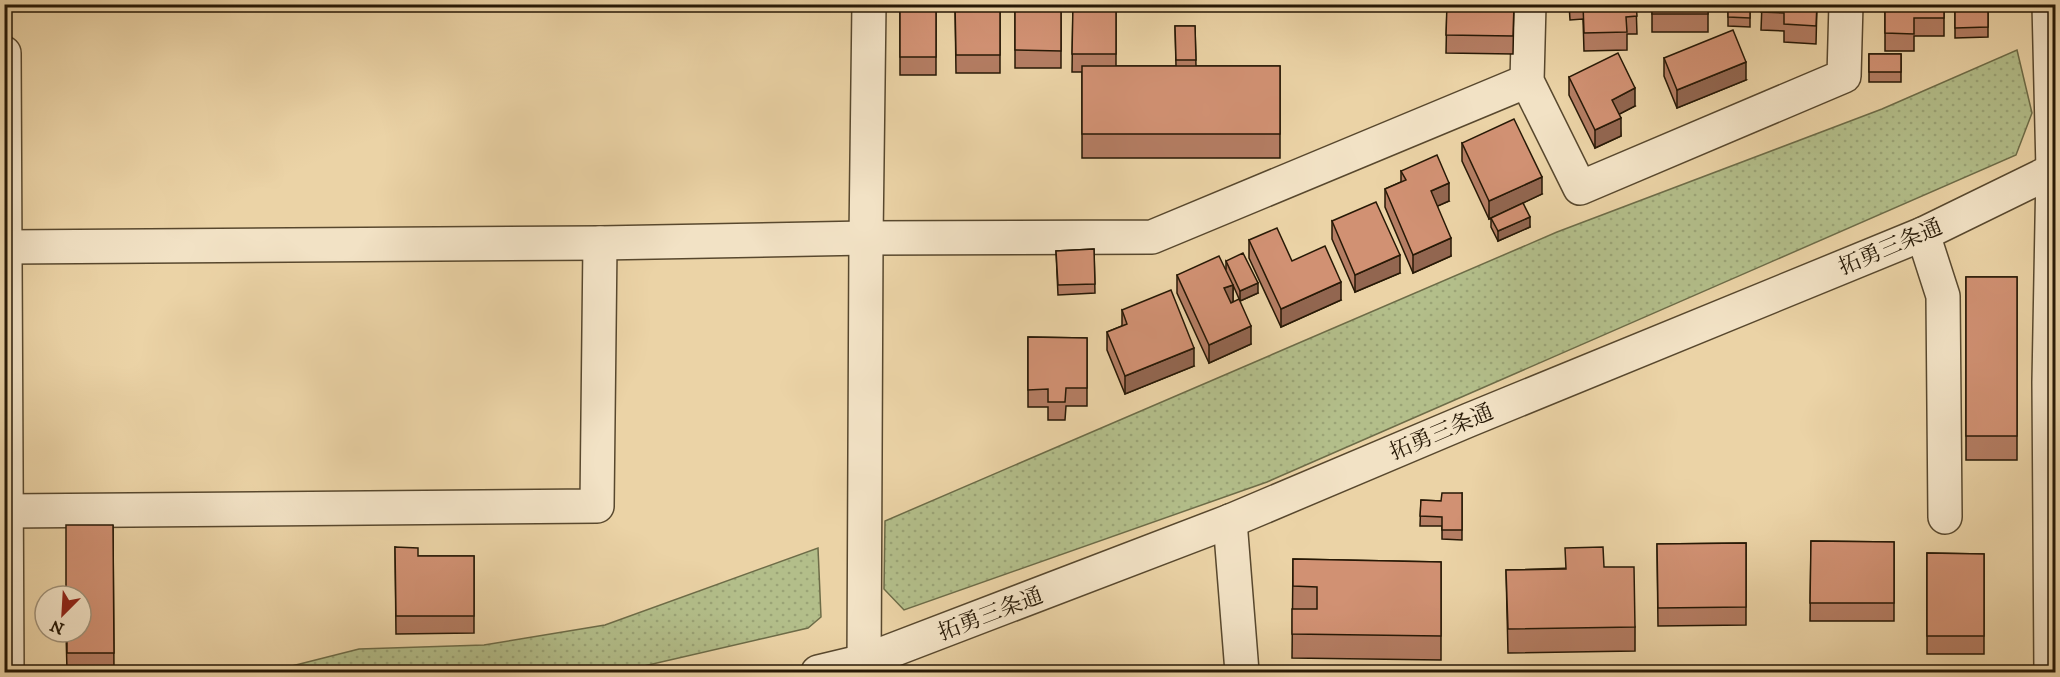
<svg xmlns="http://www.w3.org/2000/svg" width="2060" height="677" viewBox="0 0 2060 677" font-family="'IM FELL DW Pica','Noto Serif JP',serif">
<defs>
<pattern id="grass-dots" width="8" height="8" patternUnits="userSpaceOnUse" patternTransform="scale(1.5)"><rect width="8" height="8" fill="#b3be8a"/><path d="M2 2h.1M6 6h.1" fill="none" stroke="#9aa376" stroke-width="1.8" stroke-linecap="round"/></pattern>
</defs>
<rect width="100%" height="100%" fill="#ebd3a6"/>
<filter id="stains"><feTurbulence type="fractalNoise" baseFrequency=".00333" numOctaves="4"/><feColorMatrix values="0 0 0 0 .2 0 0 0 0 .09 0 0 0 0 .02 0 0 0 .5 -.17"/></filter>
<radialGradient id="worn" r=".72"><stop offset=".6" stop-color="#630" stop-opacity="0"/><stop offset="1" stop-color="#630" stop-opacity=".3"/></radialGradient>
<!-- grass -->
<g fill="url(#grass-dots)" stroke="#6d6c48" stroke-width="1.5">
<path d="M2017 50 2032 113 2016 155 1267 482 904 610 884 589 885 521 1557 232 1882 109Z"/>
<path d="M818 548 821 617 808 628 618 672H268L359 649 484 645 605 625Z"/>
</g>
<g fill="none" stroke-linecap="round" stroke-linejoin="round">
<!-- minor casing -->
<g stroke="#58482e" stroke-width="36">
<g id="minor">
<path d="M1529 4 1527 81 1580 188 1844 76 1846 4"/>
<path d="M2049 4 2053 170 2049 382 2051 672"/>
<path d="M4 53 7 672"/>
<path d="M1923 234 1943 296 1945 517"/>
<path d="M6 247 600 243 866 238 1152 237 1527 81"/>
<path d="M6 511 597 506 600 243"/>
<path d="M1230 521 1242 672"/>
<path d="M818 672 864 661 1230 521 1469 420 1923 234 2056 169"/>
<path d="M864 672 866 238 869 4"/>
</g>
</g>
<!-- minor -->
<use href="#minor" stroke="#f2e2c5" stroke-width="33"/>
</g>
<!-- wall -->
<g fill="#b47d63" stroke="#271906" stroke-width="1.5">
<rect x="900" y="4" width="36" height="71"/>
<path d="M955 4H1000V73H956Z"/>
<rect x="1015" y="4" width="46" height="64"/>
<path d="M1073 4 1092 7 1116 8V66H1176L1175 26H1195L1196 66H1280V158H1082V72H1072Z"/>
<path d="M1447 4 1514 5 1513 54 1446 53Z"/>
<path d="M1569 4H1636L1637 34H1627V50L1584 51 1583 19 1570 20Z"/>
<rect x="1652" y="4" width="56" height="28"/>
<path d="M1728 4H1750V27L1728 26Z"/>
<path d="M1762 4H1817L1816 44 1784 42V31L1761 30Z"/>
<path d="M1885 4H1944V36H1914V51H1885Z"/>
<path d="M1988 6V37L1955 38V7Z"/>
<rect x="1869" y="54" width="32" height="28"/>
<path d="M1664 58 1746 80 1677 108 1664 76Z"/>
<path d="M1569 77 1635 106 1619 114 1621 136 1595 148 1569 95Z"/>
<path d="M1462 143 1542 194 1523 203 1530 227 1498 241 1491 227V218L1489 219 1462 161Z"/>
<path d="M1401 171 1449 201 1437 206 1451 256 1413 273 1385 207V189L1401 182Z"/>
<path d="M1332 221 1400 273 1355 292 1332 239Z"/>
<path d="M1249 240 1292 261 1341 300 1281 327 1249 258Z"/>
<path d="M1094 249 1095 293 1058 295 1056 251Z"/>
<path d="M1226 261 1258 293 1240 301 1233 285V302L1251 344 1209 363 1177 293V275L1226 269Z"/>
<rect x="1966" y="277" width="51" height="183"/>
<path d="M1122 310 1194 366 1125 394 1107 350V332L1122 326Z"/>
<path d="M1028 337 1087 338V406H1066L1065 420H1048V407H1028Z"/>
<path d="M1462 493V540L1442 539V526H1420L1421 500 1441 501Z"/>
<path d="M113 525 114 671H67L66 632Z"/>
<path d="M1811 541 1894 542V621H1810Z"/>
<path d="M1746 543V625L1658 626 1657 544Z"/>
<path d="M395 547 418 556H474V633L396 634Z"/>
<path d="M1927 553 1984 554V654H1927Z"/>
<path d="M1293 559 1441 562V660L1292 658Z"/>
<path d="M1604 567 1635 627V651L1508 653 1506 570Z"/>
</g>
<!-- shaded-wall -->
<g fill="#926650" stroke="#271906" stroke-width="1.5">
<path d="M1746 62V80L1677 108V90Z"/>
<path d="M1635 88V106L1612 118V100Z"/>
<path d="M1621 118V136L1595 148V130Z"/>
<path d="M1542 177V194L1489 219V201Z"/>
<path d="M1449 183V201L1431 209V191Z"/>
<path d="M1530 217V227L1498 241V231Z"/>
<path d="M1451 238V256L1413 273V255Z"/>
<path d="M1400 255V273L1355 292V275Z"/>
<path d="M1341 282V300L1281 327V309Z"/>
<path d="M1258 283V293L1240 301V291Z"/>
<path d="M1233 285V302L1224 306V288Z"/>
<path d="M1251 326V344L1209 363V345Z"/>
<path d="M1194 348V366L1125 394V376Z"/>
</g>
<!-- building -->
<g fill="#d19173" stroke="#271906" stroke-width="1.5">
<rect x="900" y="4" width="36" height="53"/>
<path d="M955 4H1000V55H956Z"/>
<path d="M1015 4H1061V51L1015 50Z"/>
<path d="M1073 4H1092V7L1116 8V54H1072Z"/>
<path d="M1447 4 1514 5 1513 36 1446 35Z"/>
<path d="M1583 4H1636L1637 16 1626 17 1627 32 1584 33Z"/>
<rect x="1652" y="4" width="56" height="10"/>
<path d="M1728 4H1750V18L1728 17Z"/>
<path d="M1762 4H1817L1816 26 1784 24V13L1761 12Z"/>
<path d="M1885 4H1944V18H1914V34L1885 33Z"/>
<path d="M1988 6V27L1955 28V7Z"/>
<path d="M1175 26H1195L1196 60H1176Z"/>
<path d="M1733 30 1746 62 1677 90 1664 58Z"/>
<path d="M1618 53 1635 88 1612 100 1621 118 1595 130 1569 77Z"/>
<rect x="1869" y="54" width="32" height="18"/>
<rect x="1082" y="66" width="198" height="68"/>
<path d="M1514 119 1542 177 1489 201 1462 143Z"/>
<path d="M1437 155 1449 183 1431 191 1451 238 1413 255 1385 189 1406 180 1401 171Z"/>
<path d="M1376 202 1400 255 1355 275 1332 221Z"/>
<path d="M1523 203 1530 217 1498 231 1491 218Z"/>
<path d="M1277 228 1292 261 1325 246 1341 282 1281 309 1249 240Z"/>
<path d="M1094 249 1095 284 1058 285 1056 251Z"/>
<path d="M1243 253 1258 283 1240 291 1226 261Z"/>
<path d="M1219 256 1233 285 1224 288 1231 303 1239 299 1251 326 1209 345 1177 275Z"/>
<rect x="1966" y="277" width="51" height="159"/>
<path d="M1171 290 1194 348 1125 376 1107 332 1127 324 1122 310Z"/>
<path d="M1028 337 1087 338V388H1066L1065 402H1048V389L1028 390Z"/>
<path d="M1442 493H1462V530H1442V517L1420 516 1421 500 1441 501Z"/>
<path d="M66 525H113L114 653H67V632H81V596H66Z"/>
<path d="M1811 541 1894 542V603H1810Z"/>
<path d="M1746 543V607L1658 608 1657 544Z"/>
<path d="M395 547 418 548V556H474V616H396Z"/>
<path d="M1603 547 1604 567H1634L1635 627 1508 629 1506 570 1566 569 1565 548Z"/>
<path d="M1927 553 1984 554V636H1927Z"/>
<path d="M1293 559 1441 562V636L1292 634V609H1317V587L1293 586Z"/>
</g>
<g text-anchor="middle" stroke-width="4.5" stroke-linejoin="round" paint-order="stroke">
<!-- street labels -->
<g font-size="22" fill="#271906" stroke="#f2e2c5">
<text transform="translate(1890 246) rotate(-23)" y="8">拓勇三条通</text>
<text transform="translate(1441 431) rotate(-23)" y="8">拓勇三条通</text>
<text transform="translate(990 613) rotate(-21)" y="8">拓勇三条通</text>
</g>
</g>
<!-- margin -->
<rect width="2060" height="677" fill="none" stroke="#ebd3a6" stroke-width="24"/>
<rect x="6" y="6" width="2048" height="665" fill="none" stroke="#271906" stroke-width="3"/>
<rect x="12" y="12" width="2036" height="653" fill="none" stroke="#271906" stroke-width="1.5"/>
<!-- north arrow -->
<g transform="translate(63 614) rotate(204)"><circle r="28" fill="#f2e2c5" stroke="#a19279" stroke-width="1.5"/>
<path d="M0-4.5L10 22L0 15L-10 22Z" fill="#8f2418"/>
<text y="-9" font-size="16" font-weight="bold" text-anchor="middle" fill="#271906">N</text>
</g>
<rect width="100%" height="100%" filter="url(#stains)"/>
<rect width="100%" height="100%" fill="url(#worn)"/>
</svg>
